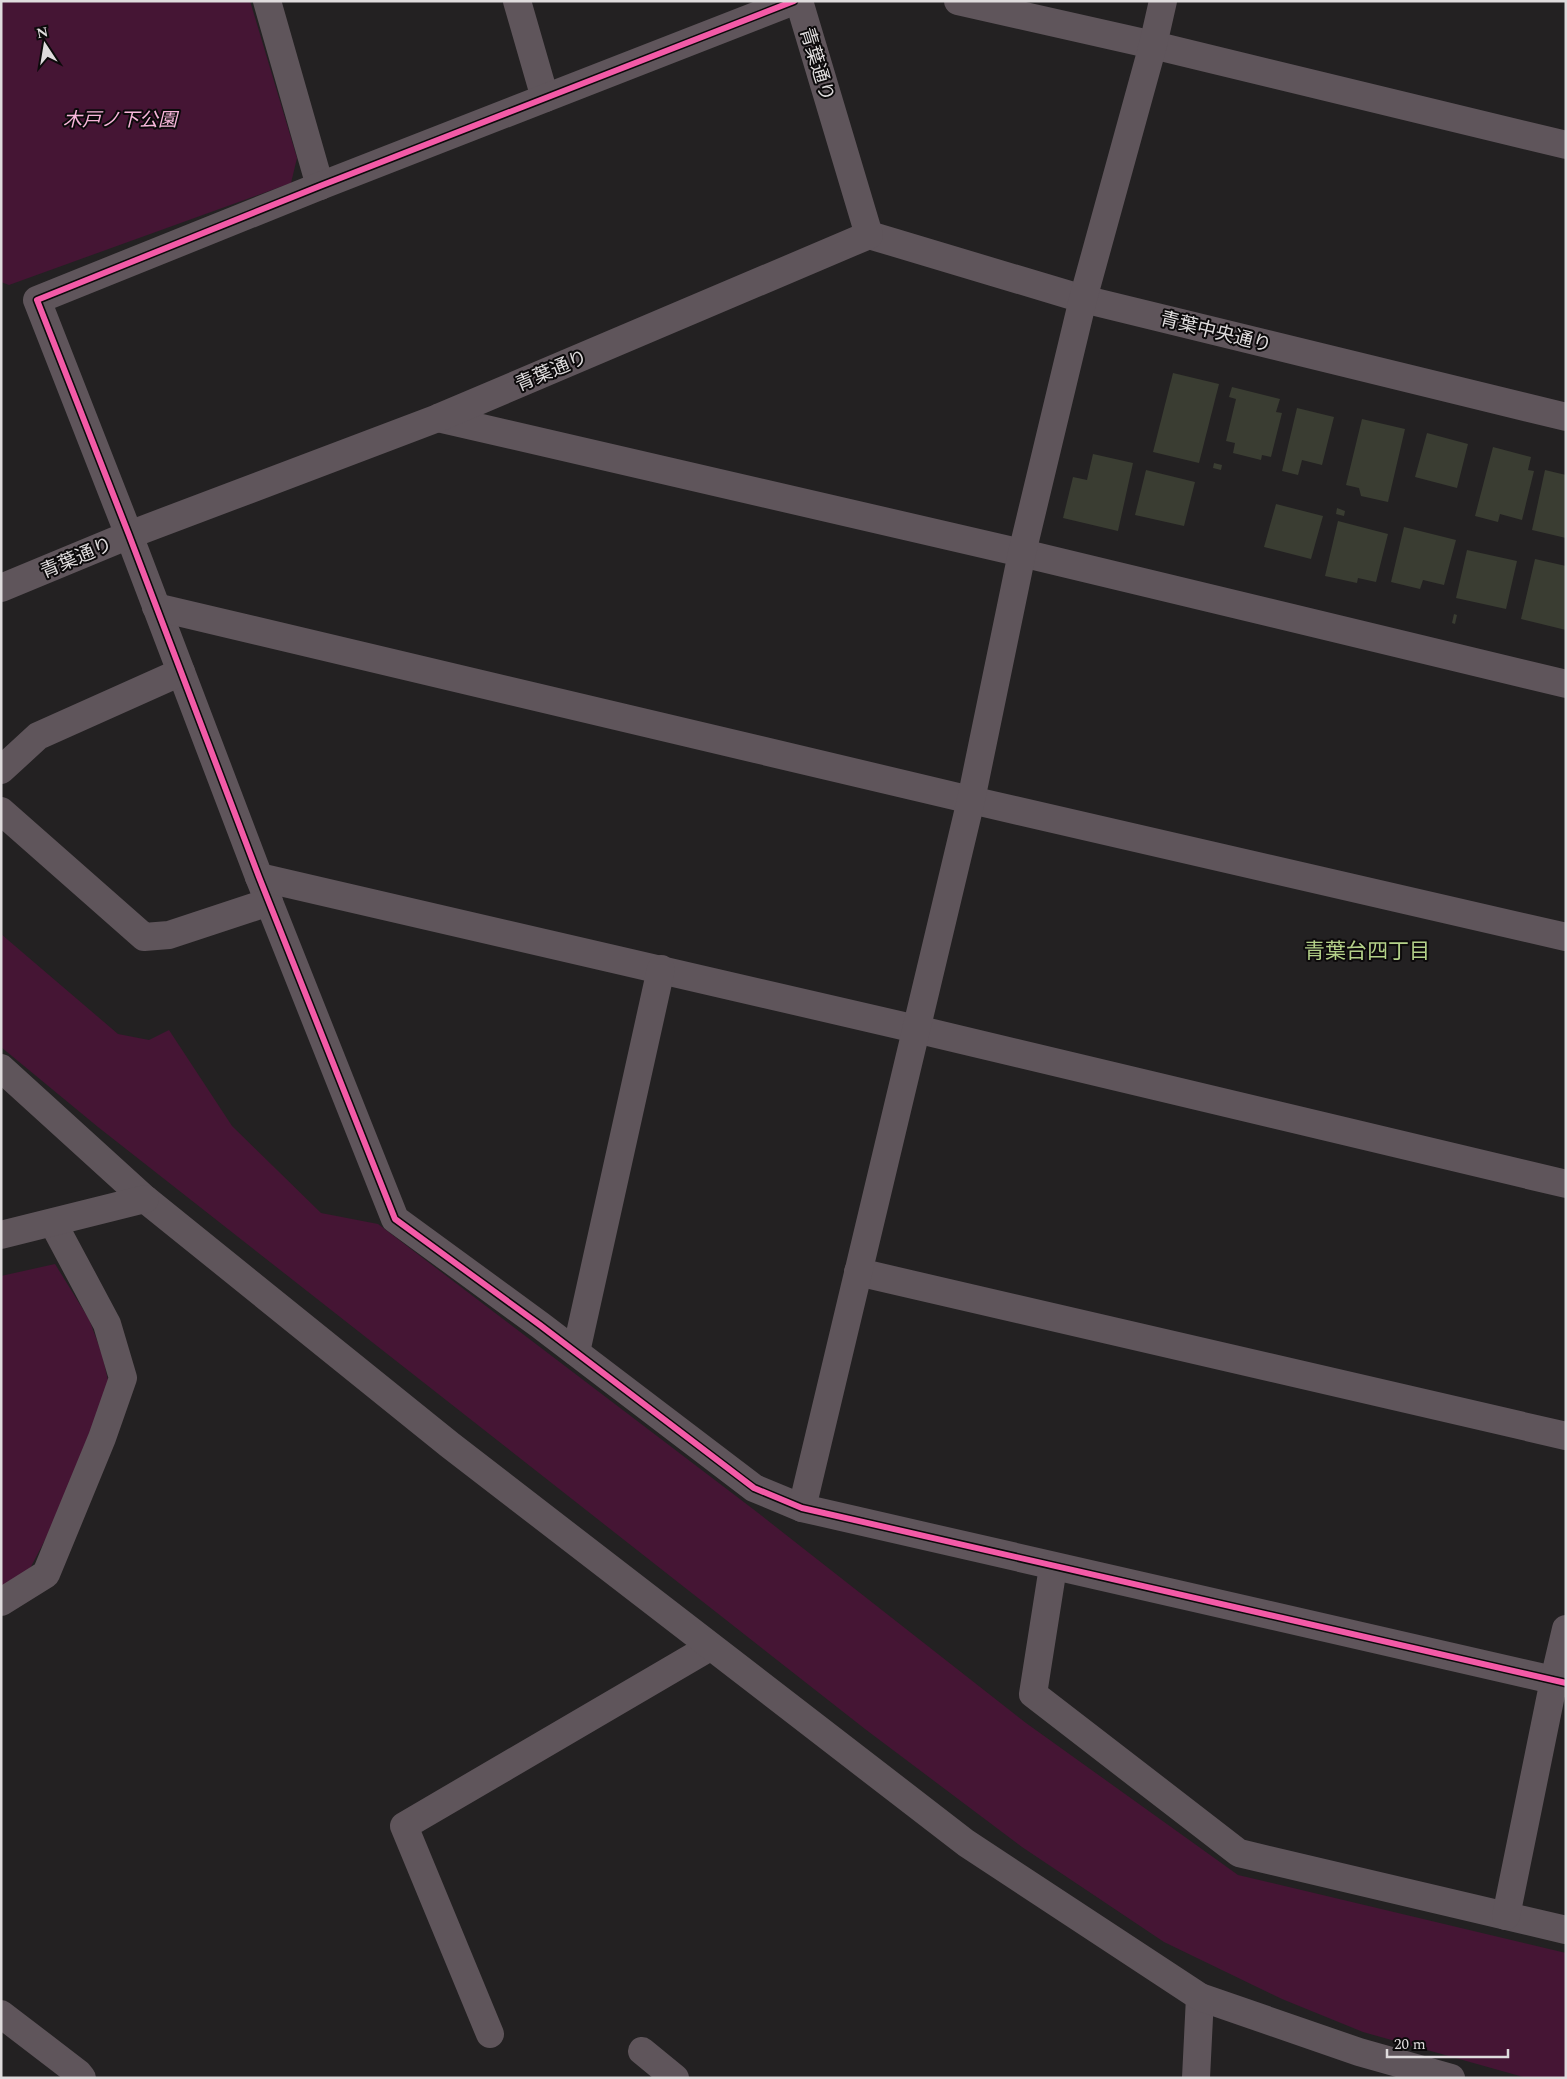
<svg xmlns="http://www.w3.org/2000/svg" width="1567" height="2079" viewBox="0 0 1567 2079" font-family="Spectral,'Noto Sans JP',serif">
<rect width="100%" height="100%" fill="#232122"/>
<!-- green -->
<g fill="#451534">
<path d="M1 1H250L297 158 291 183 9 285 1 282Z"/>
<path d="M1 934 118 1034 149 1040 169 1030 232 1126 321 1213 378 1224 753 1509 1026 1723 1238 1875 1566 1953V2078H1527L1363 2032 1282 1999 1164 1942 1022 1847 865 1729 98 1127 1 1047Z"/>
<path d="M55 1264 89 1319 102 1354 110 1389 63 1506 26 1576 1 1590V1276Z"/>
</g>
<!-- building -->
<g fill="#3a3d32">
<path d="M1173 373 1219 384 1199 463 1153 452Z"/>
<path d="M1232 387 1280 399 1276 412 1282 413 1271 457 1262 455 1261 460 1233 453 1235 443 1226 441 1236 399 1229 397Z"/>
<path d="M1297 408 1334 417 1322 465 1302 460 1298 475 1282 471Z"/>
<path d="M1362 419 1405 429 1388 502 1361 496 1359 488 1346 485Z"/>
<path d="M1427 433 1468 444 1457 488 1415 477Z"/>
<path d="M1493 447 1531 457 1528 470 1534 471 1522 520 1500 514 1498 522 1475 516Z"/>
<path d="M1093 454 1133 463 1118 531 1063 518 1073 477 1087 480Z"/>
<path d="M1214 463 1222 465 1221 470 1213 468Z"/>
<path d="M1146 470 1195 482 1184 526 1135 515Z"/>
<path d="M1545 470 1566 475V538L1532 530Z"/>
<path d="M1276 504 1323 516 1311 559 1264 547Z"/>
<path d="M1337 508 1345 511 1344 516 1336 514Z"/>
<path d="M1338 521 1388 534 1376 582 1358 578 1357 583 1325 576Z"/>
<path d="M1404 527 1456 540 1444 585 1423 580 1420 589 1391 582Z"/>
<path d="M1467 550 1517 561 1506 609 1456 598Z"/>
<path d="M1535 559 1566 566V630L1521 619Z"/>
<path d="M1454 614 1457 615 1455 624 1452 623Z"/>
</g>
<g fill="none" stroke-linecap="round" stroke-linejoin="round">
<!-- minor -->
<g stroke="#5f555b" stroke-width="28">
<path d="M267 1 320 186"/>
<path d="M517 1 545 98"/>
<path d="M794 1 320 186 37 300 129 535 259 877 395 1219 540 1325 754 1488 802 1508 1566 1683"/>
<path d="M958 1 1153 45 1566 145"/>
<path d="M869 235 1083 299 1566 417"/>
<path d="M438 418 1022 553 1566 684"/>
<path d="M156 607 971 800 1566 937"/>
<path d="M1 770 38 736 181 672"/>
<path d="M1 811 144 937 169 935 269 902"/>
<path d="M259 877 916 1029 1566 1184"/>
<path d="M858 1272 1566 1436"/>
<path d="M576 1352 661 969"/>
<path d="M802 1508 971 800 1022 553 1083 299 1153 45 1163 1"/>
<path d="M1053 1567 1033 1694 1239 1853 1566 1930"/>
<path d="M1 1602 46 1574 102 1438 123 1378 107 1324 53 1223"/>
<path d="M1506 1916 1554 1680 1566 1629"/>
<path d="M1 2014 78 2073 82 2078"/>
<path d="M490 2034 404 1826 710 1647"/>
<path d="M642 2051 675 2078"/>
<path d="M1196 2078 1200 1997"/>
</g>
<!-- tertiary -->
<g stroke="#5f555b" stroke-width="28">
<path d="M1 588 129 535 438 418 869 235 799 1"/>
<path d="M1 1068 145 1199 450 1445 966 1843 1200 1997 1359 2052 1451 2078"/>
<path d="M1 1235 145 1199"/>
</g>
<!-- cycleway casing -->
<g stroke="#0c0a0b" stroke-width="9">
<path id="cycleway" d="M794 1 320 186 37 300 129 535 259 877 395 1219 540 1325 754 1488 802 1508 1566 1683"/>
</g>
<!-- cycleway -->
<use href="#cycleway" stroke="#f35aa7" stroke-width="6"/>
</g>
<g text-anchor="middle" stroke-width="4" stroke-linejoin="round" paint-order="stroke">
<!-- street labels -->
<g font-size="19" fill="#dfdcdd" stroke="#0c0a0b">
<text transform="translate(818 64) rotate(73)" y="7">青葉通り</text>
<text transform="translate(1216 331) rotate(14)" y="7">青葉中央通り</text>
<text transform="translate(551 370) rotate(-23)" y="7">青葉通り</text>
<text transform="translate(76 557) rotate(-23)" y="7">青葉通り</text>
</g>
<!-- park labels -->
<g font-size="19" font-style="italic" fill="#f7b6da" stroke="#0c0a0b">
<text x="120" y="126">木戸ノ下公園</text>
</g>
<!-- quarter labels -->
<g font-size="21" fill="#b4d189" stroke="#0c0a0b">
<text x="1367" y="958">青葉台四丁目</text>
</g>
</g>
<!-- border -->
<rect width="1567" height="2079" fill="none" stroke="#dfdcdd" stroke-width="5"/>
<!-- north arrow -->
<g transform="translate(45 45) rotate(348)" stroke="#0c0a0b" stroke-width="4" paint-order="stroke">
<path d="M0-4L9 19L0 12L-9 19Z" fill="#dfdcdd"/>
<text y="-8" font-size="14" font-weight="bold" text-anchor="middle" fill="#dfdcdd">N</text>
</g>
<!-- scale -->
<path d="M1387 2049v8h121v-8" fill="none" stroke="#dfdcdd" stroke-width="2.5"/>
<text x="1394" y="2049" font-size="15" fill="#dfdcdd" stroke="#0c0a0b" stroke-width="4" paint-order="stroke">20 m</text>
</svg>
